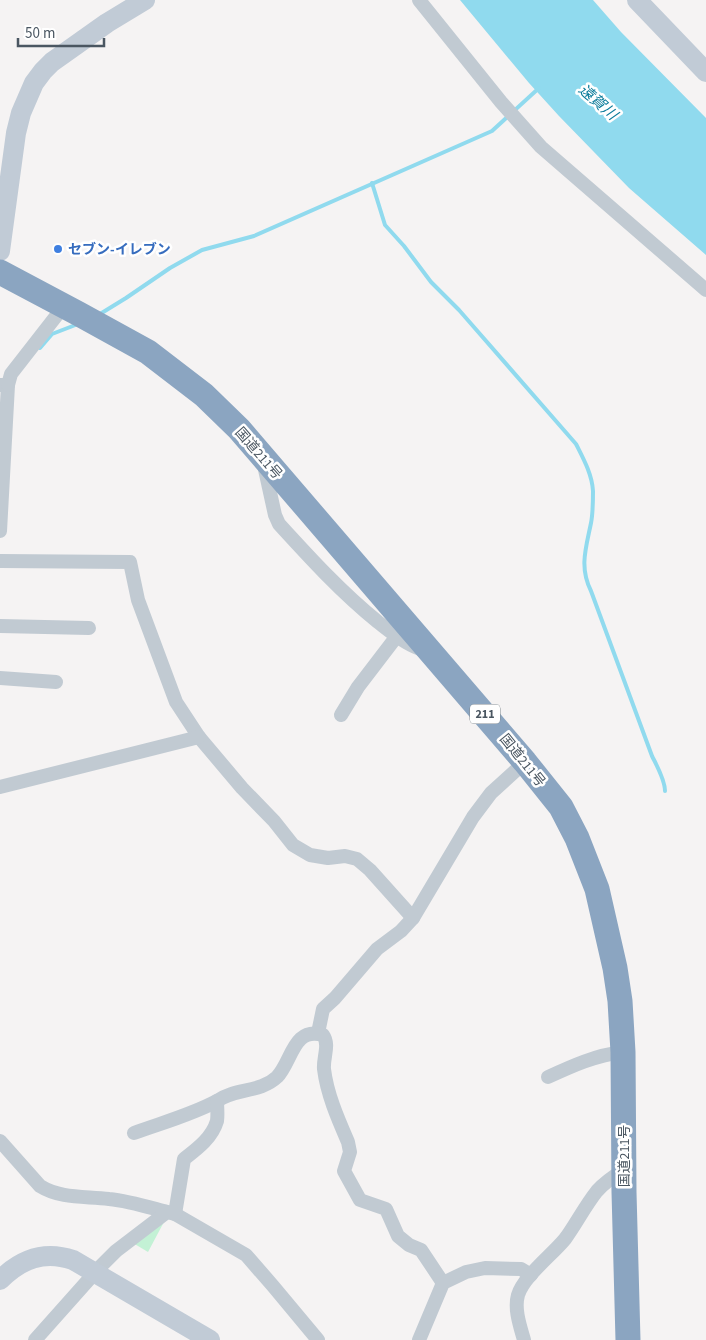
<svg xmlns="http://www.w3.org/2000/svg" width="706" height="1340" viewBox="0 0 706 1340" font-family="'Source Sans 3','Noto Sans JP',sans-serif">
<rect width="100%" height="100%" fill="#f5f3f3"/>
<!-- green -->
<path fill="#c3f1d5" d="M165 1220 148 1252 133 1243Z"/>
<!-- water -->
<path fill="#90daee" d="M460 0H593L621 32 706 118V255L629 188 559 116 529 83Z"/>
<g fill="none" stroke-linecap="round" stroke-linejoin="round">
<!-- stream -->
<g stroke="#90daee" stroke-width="4">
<path d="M372 183 385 225 404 246 431 282 459 310 576 444C583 458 592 474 593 491 593 501 593 513 591 523 586 548 579 567 591 591L652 756C657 766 665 780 665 791"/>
<path d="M100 314 126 298 170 268 202 250 254 236 492 131 539 88"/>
<path d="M40 348 52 334 78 324"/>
</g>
<!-- street -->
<g stroke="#c1cad2" stroke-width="14">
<path d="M419 0 501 102 541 147 706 290"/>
<path d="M0 385H8L0 531"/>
<path d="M8 385 11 374 64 306"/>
<path d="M264 465 275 515 279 524C310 558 341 592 378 622 391 632 404 643 420 649"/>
<path d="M0 561 130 562 138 600 176 702 199 737 242 788 274 821 293 845 310 855 328 858 345 856 357 859 370 870 413 918"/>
<path d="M0 626 89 628"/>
<path d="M0 678 56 682"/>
<path d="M341 715 358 687 397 636"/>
<path d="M0 787 199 737"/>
<path d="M318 1033 323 1009 335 998 377 949 401 931 413 918 473 817 491 793 525 762"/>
<path d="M548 1077C572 1066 596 1055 623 1052"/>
<path d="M134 1133C161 1123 191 1115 217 1101"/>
<path d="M0 1141 40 1186C61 1199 85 1196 109 1199 129 1201 148 1207 167 1212"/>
<path d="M175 1214 246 1255 273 1286 318 1340"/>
<path d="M35 1340 99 1268 116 1251 167 1212 175 1214 184 1159C197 1149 212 1138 217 1121 218 1114 217 1107 217 1101 235 1088 260 1093 277 1077 292 1062 293 1026 323 1035 330 1045 323 1057 324 1069 327 1094 338 1119 348 1142L350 1152 344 1171 360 1200 386 1209 398 1236 409 1245 421 1250 443 1283"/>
<path d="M419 1340 443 1283 466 1272 485 1268 521 1269 531 1275"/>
<path d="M524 1340C520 1326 514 1309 518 1295 524 1276 552 1255 565 1239 576 1224 585 1206 597 1191 605 1182 614 1176 624 1170"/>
</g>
<!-- secondary -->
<g stroke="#c1cbd6" stroke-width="20">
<path d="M637 0 706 72"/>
<path d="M0 251 16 133 21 113 34 83 43 71 52 62 107 23 145 0"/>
<path d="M0 1280C21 1259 44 1250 73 1260L210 1340"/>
</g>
<!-- highway -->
<path stroke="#8ba5c1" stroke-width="25" d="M0 272 79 314 148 352 204 395 239 429 525 762 561 807 577 838 597 889 615 968 620 1001 623 1052 624 1192 628 1340"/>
</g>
<!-- markers -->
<circle fill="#3f7fe0" stroke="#fff" stroke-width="2" cx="58" cy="249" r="5"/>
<g text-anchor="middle" stroke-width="5" stroke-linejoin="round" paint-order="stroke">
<!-- shield labels -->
<rect fill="#fff" stroke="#808990" stroke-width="1" x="470" y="704.5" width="30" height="19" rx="4"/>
<g font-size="12" font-weight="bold" fill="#4a5661">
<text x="485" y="718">211</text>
</g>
<!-- shop labels -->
<g font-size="14" font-weight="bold" fill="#366cbe" stroke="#fff" text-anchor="start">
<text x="68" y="254">セブン-イレブン</text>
</g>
<!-- street labels -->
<g font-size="14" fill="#4a5661" stroke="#fff">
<text transform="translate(259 453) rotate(49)" y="5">国道211号</text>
<text transform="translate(523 760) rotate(51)" y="5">国道211号</text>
<text transform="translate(624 1156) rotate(-90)" y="5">国道211号</text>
</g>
<!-- water labels -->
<g font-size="15" font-style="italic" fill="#0c7c9b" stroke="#fff">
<text transform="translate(598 102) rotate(41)" y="5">遠賀川</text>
</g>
</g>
<!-- scale -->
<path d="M18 38v8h86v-8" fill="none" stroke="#4a5661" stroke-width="2.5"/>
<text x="25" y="38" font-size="15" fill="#4a5661" stroke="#ffffff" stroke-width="4" paint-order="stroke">50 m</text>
</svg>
